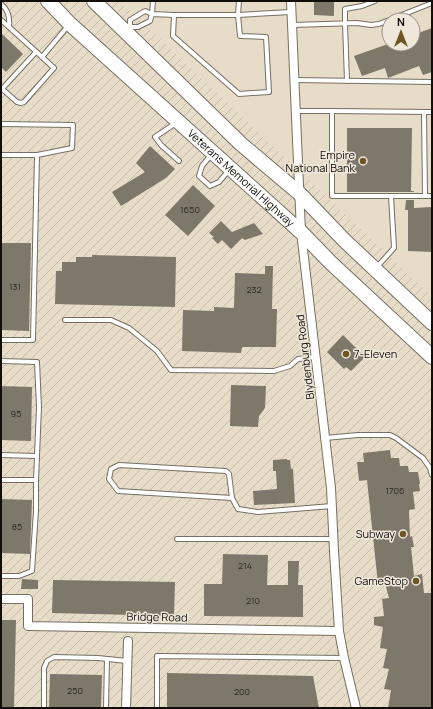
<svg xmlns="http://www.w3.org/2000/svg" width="433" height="709" viewBox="0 0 433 709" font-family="Manrope,sans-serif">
<defs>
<pattern id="industrial-furrows" width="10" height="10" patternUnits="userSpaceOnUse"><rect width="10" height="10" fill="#e7dcc7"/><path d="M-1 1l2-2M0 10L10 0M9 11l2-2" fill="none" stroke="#c5bcaa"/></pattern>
</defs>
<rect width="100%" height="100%" fill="#efe8da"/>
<!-- built -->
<path fill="#e7dcc7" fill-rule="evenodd" d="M120 1H432V296ZM389 20H413V44H389Z"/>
<!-- industrial -->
<path fill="url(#industrial-furrows)" d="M1 1H120L432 296V708H1Z"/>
<!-- building -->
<g fill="#7e786b">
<path d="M314 1H334V16L314 15Z"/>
<path d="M432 28V72L423 75 419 66 388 78 385 68 362 76 354 56 388 44H413V35Z"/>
<path d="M1 33 23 54 6 72 1 67Z"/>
<path d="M347 128H412L411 191H414V192H347Z"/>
<path d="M150 146 175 169 166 178 121 206 112 192 145 172 136 163Z"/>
<path d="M193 185 215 206 188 236 165 215Z"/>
<path d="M406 200H414V208L431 207 432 252 408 251V210H405Z"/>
<path d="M221 221 232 232 254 223 263 234 245 240 242 238 231 249 222 240 218 244 212 238 214 237 209 233Z"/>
<path d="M1 243H31L29 331 1 330Z"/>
<path d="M92 255 176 257 175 307 55 304 56 271H62V262H76V257H92Z"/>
<path d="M265 266H273L272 309H277L276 347H242L241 353 182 351 183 310 214 311V307L234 308 235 273 265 274Z"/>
<path d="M343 335 365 357 351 371 346 367 344 369 327 352Z"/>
<path d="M231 385 266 386 265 408 259 416 258 427 230 426Z"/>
<path d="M1 386 32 387 31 441 1 440Z"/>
<path d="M390 450 391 458H399L400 466H408L409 472H418L420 484H419L420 491 413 492 415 509 409 510 410 537 412 536 414 547H411L414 576 422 574 424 593H432V708H388L391 690 384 689 389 669 383 668 387 649 380 648 383 627 374 625V617L384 616 382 599 389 598 385 583 378 584 367 480 359 481 357 462H364L363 453Z"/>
<path d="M287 459V460H290L291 469H293L295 503 254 505 253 491 277 489 276 471H273V460Z"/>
<path d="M1 499 32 500 30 554 1 553Z"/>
<path d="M223 554 268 555 267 585H288V561H299L298 585H303V617L204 616V584H222Z"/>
<path d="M22 579 38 580V589H21Z"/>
<path d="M53 580 175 582 174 616 52 613Z"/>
<path d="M1 620H16L14 707H1Z"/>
<path d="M167 673 313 676 319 708H167Z"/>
<path d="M50 674 102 675 101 708H49Z"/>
</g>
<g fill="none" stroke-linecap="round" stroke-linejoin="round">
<!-- service casing -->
<g stroke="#756f63" stroke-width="6">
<g id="service">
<path d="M153 1 152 14 150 21 138 27H130V20L145 11 152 14 174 15 173 36 239 94 269 92 266 37 240 36 238 15 291 12"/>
<path d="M1 4C9 10 10 18 9 27L42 57 68 26"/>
<path d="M174 15H238L239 1"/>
<path d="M1 20 9 27"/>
<path d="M292 25 357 23 371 25 379 24 432 3"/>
<path d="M294 80 432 82"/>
<path d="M347 81 345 23V9L362 6 375 1"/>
<path d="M1 88 17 102 21 103 24 102 54 68 42 57"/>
<path d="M2 89 36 52"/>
<path d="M296 111H332V196H391"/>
<path d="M332 111 432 112"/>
<path d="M424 112 425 196"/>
<path d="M176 123 155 137 161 145 179 161"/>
<path d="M1 124 73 125 72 148 37 155H1"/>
<path d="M211 155 202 166 199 176 210 186 219 182 229 170"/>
<path d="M376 268 394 248 391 196H432"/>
<path d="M65 320H111L129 328 157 351 171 370 274 371 290 366 298 359 315 357"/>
<path d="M1 340H33L37 155"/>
<path d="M1 361 37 362 39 407 36 480H1"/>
<path d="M325 438 358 435H390L396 438 423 458 430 468 432 475"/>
<path d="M1 455 37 456"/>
<path d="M232 498 229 474 226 471 119 465 111 469 109 479 118 491 232 498 238 509 258 512 332 506"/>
<path d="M177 539H333"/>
<path d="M1 576H19L32 571 36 511V480"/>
<path d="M44 708V668L47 661 54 657 98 658 127 661"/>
<path d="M106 708 107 659"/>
<path d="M157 708V656L344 658"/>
</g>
</g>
<!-- minor casing -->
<g stroke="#756f63" stroke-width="10">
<g id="minor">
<path d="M291 1 301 232 331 488 334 551 339 631 344 658 356 708"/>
<path d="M1 599H28V626L339 631"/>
<path d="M126 708 128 641"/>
</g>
</g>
<!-- trunk casing -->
<g stroke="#756f63" stroke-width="16">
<g id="trunk">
<path id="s1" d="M48 1 70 24 301 232 330 262 432 357"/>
<path d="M94 1 241 144 299 193 344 240 432 323"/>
</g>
</g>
<!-- service -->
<use href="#service" stroke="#fff" stroke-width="4"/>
<!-- minor -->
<use href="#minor" stroke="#fff" stroke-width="8"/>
<!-- trunk -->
<use href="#trunk" stroke="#fff" stroke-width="14"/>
</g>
<!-- markers -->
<g fill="#6d5525" stroke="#efe8da" stroke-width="1.5">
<circle cx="363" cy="161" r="4"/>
<circle cx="346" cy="354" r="4"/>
<circle cx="403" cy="534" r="4"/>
<circle cx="416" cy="581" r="4"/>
</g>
<g text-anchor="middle" stroke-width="3" stroke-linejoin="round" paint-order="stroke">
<!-- number labels -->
<g font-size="9" fill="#2c2822">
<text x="190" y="213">1650</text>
<text x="15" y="290">131</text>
<text x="254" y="293">232</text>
<text x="16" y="417">95</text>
<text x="395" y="494">1706</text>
<text x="17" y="530">85</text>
<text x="245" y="569">214</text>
<text x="253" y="604">210</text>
<text x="75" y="694">250</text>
<text x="242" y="695">200</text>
</g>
<!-- poi labels -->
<g font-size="11" fill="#110e0a" stroke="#efe8da" text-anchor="end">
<text x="355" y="159">Empire<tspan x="355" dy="13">National Bank</tspan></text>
<text x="354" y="358" text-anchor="start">7-Eleven</text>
<text x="395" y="538">Subway</text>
<text x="408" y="585">GameStop</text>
</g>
<!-- street labels -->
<g font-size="11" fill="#110e0a" stroke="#efe8da">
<text dy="4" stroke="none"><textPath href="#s1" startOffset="262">Veterans Memorial Highway</textPath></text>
<text transform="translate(305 357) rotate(-97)" y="4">Blydenburg Road</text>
<text transform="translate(157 617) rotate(1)" y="4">Bridge Road</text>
</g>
</g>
<!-- border -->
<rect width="433" height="709" fill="none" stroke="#110e0a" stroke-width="4"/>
<!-- north arrow -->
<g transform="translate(401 32)"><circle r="19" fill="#efe8da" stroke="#969187"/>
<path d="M0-3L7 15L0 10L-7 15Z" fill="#6d5525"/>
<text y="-6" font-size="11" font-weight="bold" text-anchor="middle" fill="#110e0a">N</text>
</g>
</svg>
